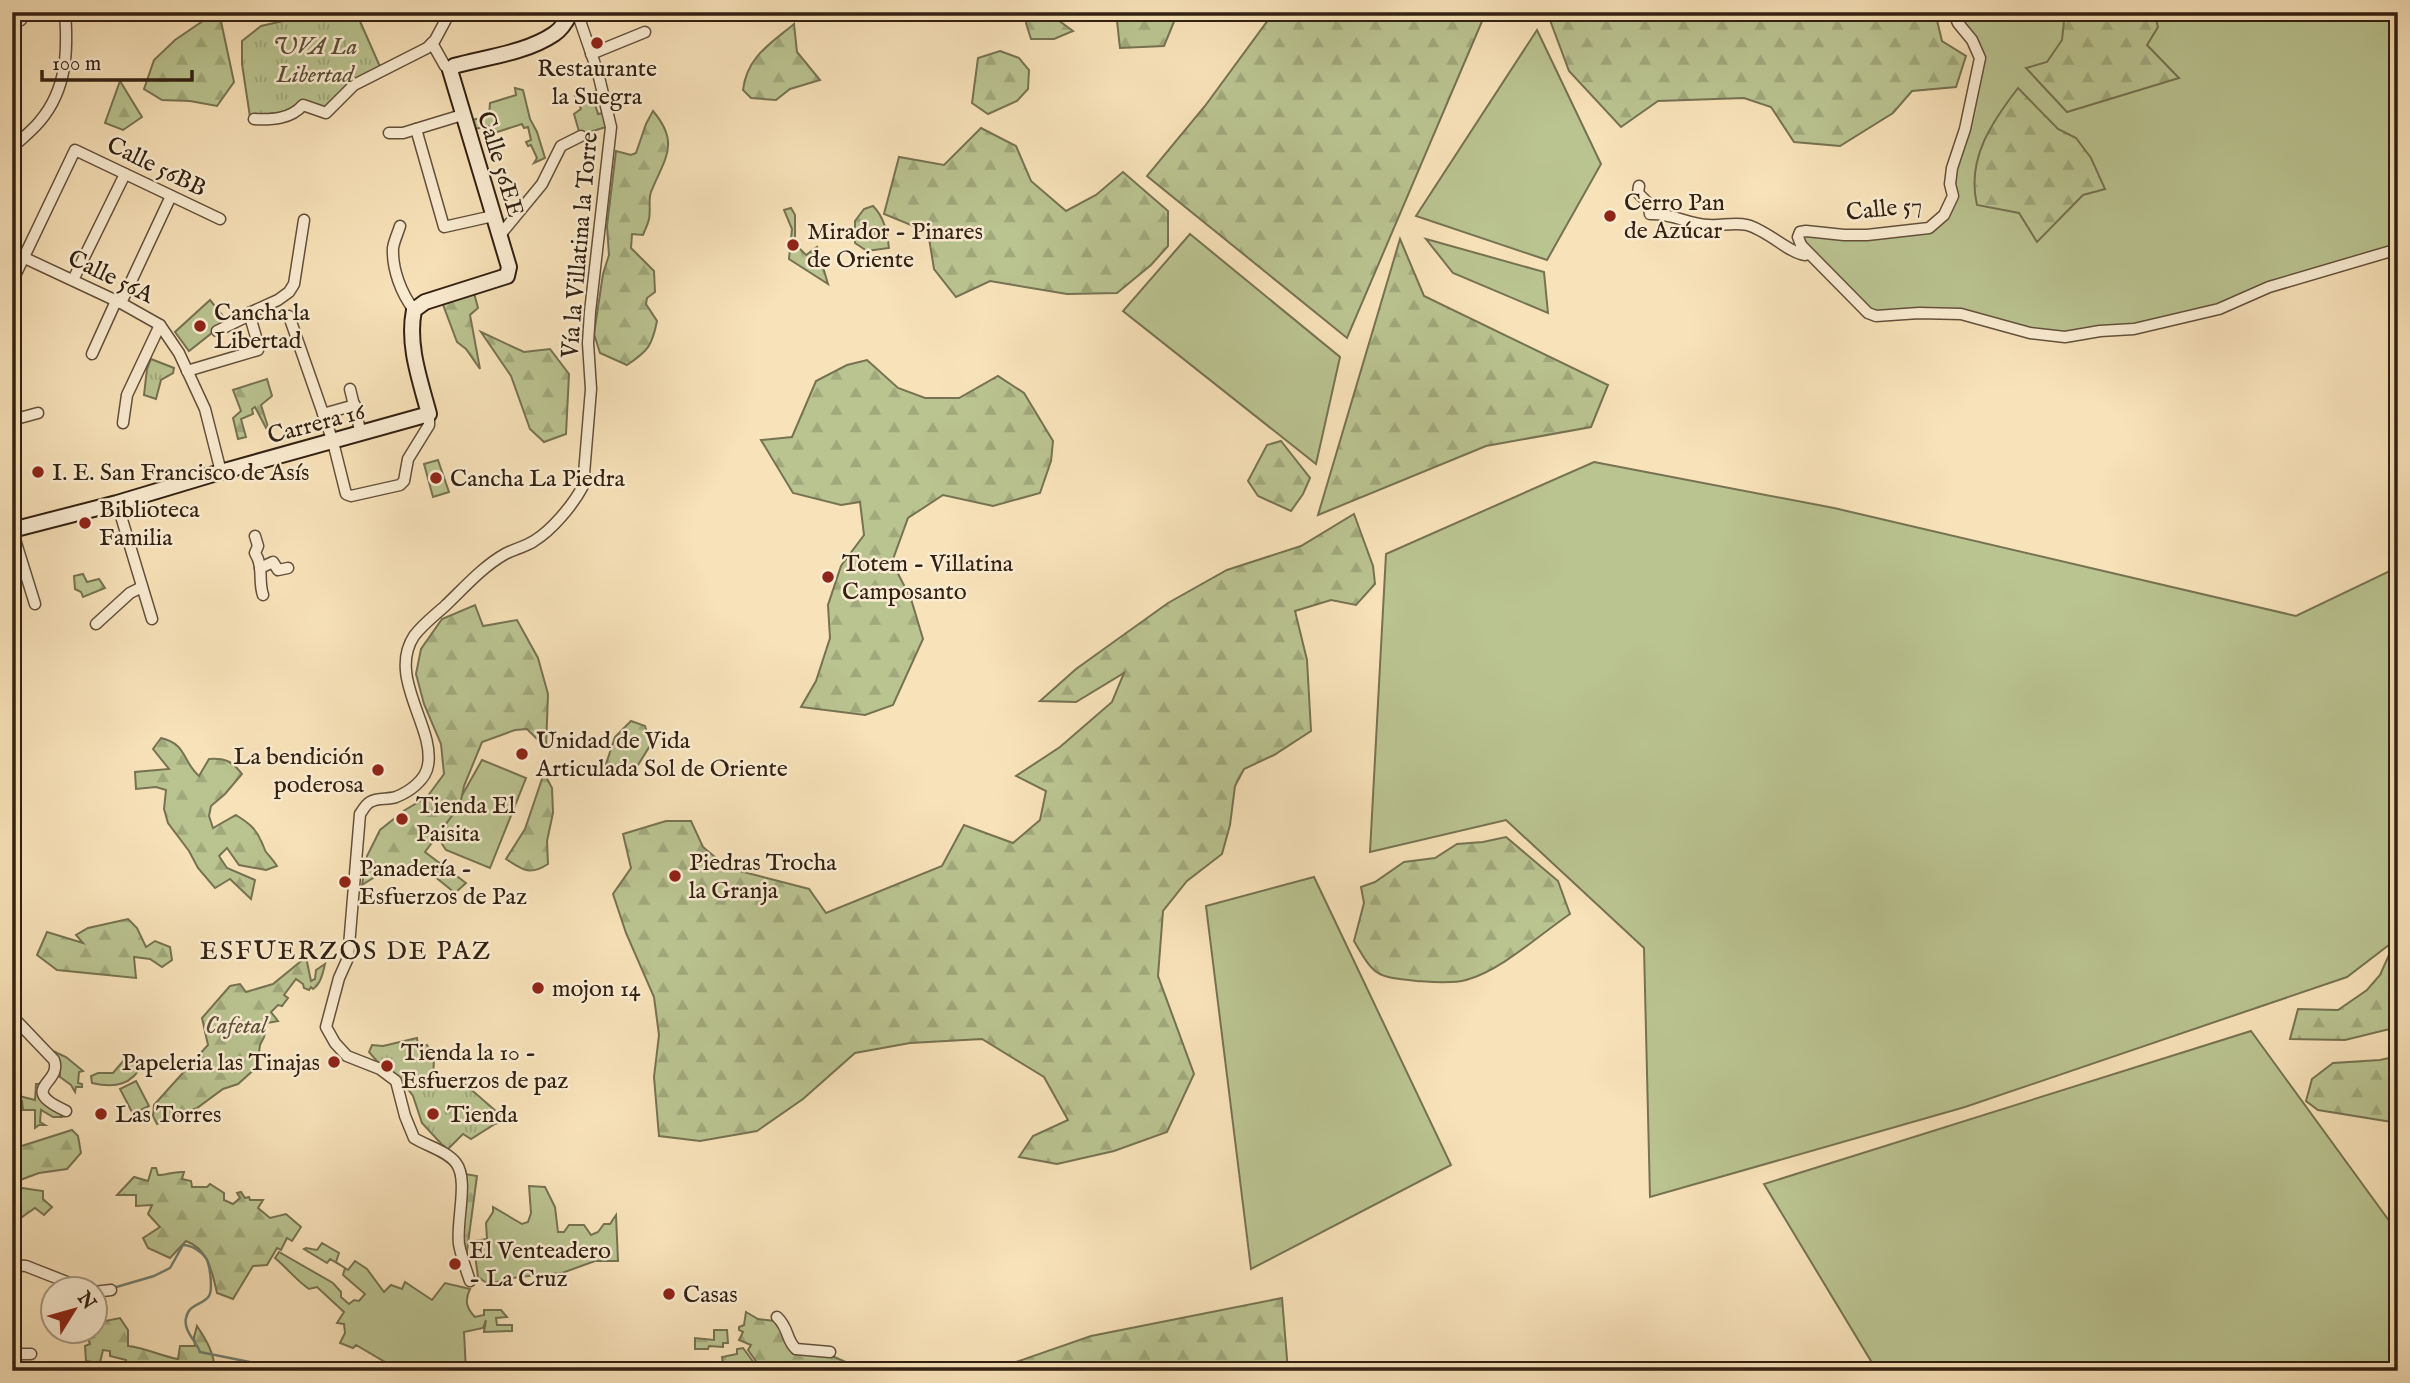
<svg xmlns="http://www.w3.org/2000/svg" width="2410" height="1383" viewBox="0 0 2410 1383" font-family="'IM FELL English',serif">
<defs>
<pattern id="forest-firs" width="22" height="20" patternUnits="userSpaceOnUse" patternTransform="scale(1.75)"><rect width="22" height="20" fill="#bac491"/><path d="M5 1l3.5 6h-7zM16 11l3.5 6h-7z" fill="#a0a87c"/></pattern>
<pattern id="park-tufts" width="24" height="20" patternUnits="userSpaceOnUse" patternTransform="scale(1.75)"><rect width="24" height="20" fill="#bac491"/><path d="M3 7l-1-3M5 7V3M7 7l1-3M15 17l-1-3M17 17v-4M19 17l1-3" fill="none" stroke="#a0a87c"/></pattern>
</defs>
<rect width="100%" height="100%" fill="#f8e2b9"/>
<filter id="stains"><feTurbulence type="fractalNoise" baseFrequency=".00286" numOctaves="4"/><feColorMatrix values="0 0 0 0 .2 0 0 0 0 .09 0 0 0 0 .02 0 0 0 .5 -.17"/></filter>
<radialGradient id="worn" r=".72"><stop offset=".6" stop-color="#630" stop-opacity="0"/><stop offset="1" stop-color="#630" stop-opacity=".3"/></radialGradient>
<!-- grass -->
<g fill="#bac491" stroke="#767252" stroke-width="2">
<path d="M1953 12H2398V249L2219 309 2065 337 1961 314 1876 316 1801 245 1800 232 1844 235 1929 228 1953 196 1950 184 1980 58Z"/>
<path d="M1537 30 1601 164 1547 260 1416 216Z"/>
<path d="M515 88 523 90 530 119 537 132 545 158 534 163 537 158 531 145 528 146 526 142 531 140 528 127 524 128 522 124 491 134 488 126 475 129 472 120 489 116 490 103 516 95Z"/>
<path d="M597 91 599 97 594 101 598 114 603 113 606 127 580 135 574 114 581 109 575 96Z"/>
<path d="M1190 234 1340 357 1316 464 1123 311Z"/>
<path d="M1426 239 1544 272 1548 313 1453 273Z"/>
<path d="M210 300 227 321 189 351 175 332Z"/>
<path d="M438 460 449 492 433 497 424 464Z"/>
<path d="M1594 462 1834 508 2296 616 2398 567V938L2347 977 1965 1107 1650 1197 1644 948 1506 820 1370 852 1386 554Z"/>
<path d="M482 760 526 778 490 868 446 850 438 838Z"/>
<path d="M1314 877 1451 1165 1251 1269 1206 906Z"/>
<path d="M2251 1031 2398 1233V1371H1877L1764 1184Z"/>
<path d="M53 1051 66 1057 83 1071 79 1072 78 1083 82 1084V1087H76L75 1092 71 1085 60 1077V1065Z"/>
<path d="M130 1053 143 1063C132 1086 114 1088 92 1083L91 1076 98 1073H113Z"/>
<path d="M136 1081 149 1106 133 1114 120 1089Z"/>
<path d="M36 1084H40C36 1102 46 1107 60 1112L62 1117H53L41 1110 40 1122 45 1125H39L35 1128V1110H23L22 1101 14 1102 15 1095 35 1100Z"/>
<path d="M529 1186 545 1187 555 1207 558 1232H564L569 1225H584L591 1235 598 1232 604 1224H610L616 1215 618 1261H595L562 1273 518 1277 488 1284 478 1277 473 1241 487 1239 486 1223 493 1212V1207L522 1224 528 1222 531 1213Z"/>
<path d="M322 1243 339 1253 336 1262 348 1270 355 1261 367 1269 384 1292 391 1285 402 1289 405 1282 432 1300 445 1283 470 1289C464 1301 467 1309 475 1317L484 1315V1310H501L507 1317 496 1318 497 1325H512V1331L484 1332 486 1320 483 1328 464 1332 466 1371H394L390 1365 356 1345 353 1348 340 1343 345 1333 344 1324 337 1323 344 1312 317 1287 309 1289C296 1280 288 1269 275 1258L279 1252 333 1283 341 1292V1297L349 1304 354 1300 359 1301 365 1294 343 1275 345 1268 330 1259 327 1263 304 1249 306 1248 317 1250Z"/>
</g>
<!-- forest -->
<g fill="url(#forest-firs)" stroke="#767252" stroke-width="2">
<path d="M216 12H219L234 82 217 106 190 101 162 100 144 89 154 60 175 40Z"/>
<path d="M1028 12H1058V20L1073 31 1054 39H1031L1026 23Z"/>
<path d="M1116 12H1178L1164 46 1120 48Z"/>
<path d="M1274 12H1486L1347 338 1147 176 1205 106Z"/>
<path d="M1547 12H1935L1942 41 1966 56 1956 87 1912 91 1893 113 1840 146 1794 142 1771 107 1744 98 1658 101 1621 127 1569 71Z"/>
<path d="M2065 12H2154L2158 27 2147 45 2179 78 2067 112 2026 68 2047 62 2062 40Z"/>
<path d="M794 24 797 52 820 80 790 89 776 100 751 98 743 90C747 57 770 44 794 24Z"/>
<path d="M1000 51 1019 58 1029 70 1028 89 1017 101 988 114 972 103 978 58Z"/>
<path d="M120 81 142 117 123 130 105 123Z"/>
<path d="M2018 88 2058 129 2076 138 2091 158 2105 189 2083 195 2037 242 2019 213 1977 205C1966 159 1992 122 2018 88Z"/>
<path d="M653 111C681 144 664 159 651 192 648 200 651 210 649 219 648 224 645 230 643 235L632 234 631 248 654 271 655 292 647 298 646 304 657 321C652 346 648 351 627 365L600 353 594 334 603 274 609 255 607 226 616 151 631 155 636 153 646 124Z"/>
<path d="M981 128 1016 146 1031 181 1066 211 1096 195 1123 172 1168 211V246L1151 265 1117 293 1067 294 990 281 956 297 934 269 928 232 884 214 899 157 944 165Z"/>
<path d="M873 206C884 217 887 231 889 248L867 251 855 243V221L864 209Z"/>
<path d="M1400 239 1424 296 1608 385 1591 427 1486 446 1318 515Z"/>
<path d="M474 293 478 308 470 315 480 369 466 349 457 342 442 302Z"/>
<path d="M481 332 524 352 550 349 569 374 566 434 544 442 530 429 511 376Z"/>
<path d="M867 360 898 388 925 398H959L998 376 1024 393 1053 441 1051 461 1040 493 993 506 943 495 908 518 892 562 911 599 923 639 893 705 865 715 801 707 816 681 830 638 828 605 841 566 864 535 860 502 841 505 793 493 761 440 792 437 816 381 847 365Z"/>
<path d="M267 379 272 396 261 405 268 427 266 428 255 407 252 409 253 414 241 419 246 437 238 439 233 418 241 411 233 390Z"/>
<path d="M1281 441 1310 478 1303 494 1291 511 1258 496 1248 481 1267 445Z"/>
<path d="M1354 514 1373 566 1375 584 1356 605 1331 600 1295 611 1307 660 1311 731 1274 755 1244 769 1235 786 1230 825 1222 854 1187 881 1163 911 1158 976 1194 1074 1167 1132 1114 1151 1057 1164 1019 1157 1033 1136 1068 1120 1044 1077 982 1039 910 1043 855 1053 803 1099 757 1131 700 1141 659 1136 654 1077 659 1035 654 997 626 933 613 894 631 868 623 834 666 821H691L703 847 728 868 809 889 826 913 942 866 964 825 1013 843 1040 820 1046 791 1016 776 1060 747 1112 702 1124 673 1076 702 1040 701 1076 669 1168 603 1227 570 1301 546Z"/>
<path d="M83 574 87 582 99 579 105 588 83 597 81 592 75 589 74 576Z"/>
<path d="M475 605 483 626 517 620 538 658 548 694 546 748 527 729 515 730 482 742 464 786 460 805 425 852 466 883 455 893 424 868 414 873 389 868 362 885 367 856 380 830 405 810 427 797 444 774 441 744 424 704 416 674 421 649 442 619Z"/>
<path d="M631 721 645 726 651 744 638 765 627 768 606 764 615 737Z"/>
<path d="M161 738C187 744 182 761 199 776L209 759C225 758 232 761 242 774L225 794 211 806 209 816 213 828 236 815C247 822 256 828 261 841 262 842 265 851 266 852 270 857 273 860 277 866L266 870 239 865 227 848 219 856 227 868 255 880 251 899 230 879 215 888 198 868 189 851 168 823 164 809 166 790 156 787 136 789 135 772 169 769 153 749Z"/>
<path d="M544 773 552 788 553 813 547 841 548 864C530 876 523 870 506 859L525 829Z"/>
<path d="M1506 837 1558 881 1570 914C1539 935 1502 970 1466 980 1452 984 1432 982 1417 981 1376 977 1375 977 1354 941L1364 903 1361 887 1375 882 1404 862 1435 858 1457 844 1483 842Z"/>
<path d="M128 919 137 928 146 947 155 941 170 947 172 960 162 967 150 959 134 957 136 978 57 970 37 955 47 932 83 943 76 935 88 928Z"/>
<path d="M2398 935V1027L2345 1040 2290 1039 2298 1009 2338 1010 2367 990 2380 975Z"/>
<path d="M306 957 311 981 315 979 316 970 325 964C323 972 321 984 313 989L311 987 309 990 304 988 303 984 296 979 284 995 288 998 282 1006 278 1005 271 1012 278 1021 267 1023 264 1037 260 1045 257 1067 238 1084 223 1089 197 1108 157 1124 153 1116 154 1105 208 1045 202 1018 230 986 240 984 246 992 273 984Z"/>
<path d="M2398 1056V1123L2318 1110 2306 1101 2312 1079 2333 1063 2380 1060Z"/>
<path d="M72 1130 78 1136 81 1153 67 1169 39 1173 12 1183V1149Z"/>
<path d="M152 1168H156L158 1175C167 1175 174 1171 184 1172L182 1179 191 1181 192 1187H207L210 1184 224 1193V1200L233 1204 240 1198 237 1193 241 1192 245 1198 249 1197 250 1200H263L258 1208 270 1218 286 1214 301 1227 292 1241 287 1238 281 1250 277 1248 267 1265 253 1266 233 1299 217 1293C212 1271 208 1249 186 1241L170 1258 148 1248 143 1238 160 1227 148 1214 152 1205 136 1206V1195H117L134 1177 148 1181Z"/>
<path d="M465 1174 477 1176 466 1258 461 1223Z"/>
<path d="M22 1188 43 1191V1199L52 1207 44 1215 35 1208 12 1224V1190L17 1192Z"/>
<path d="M1282 1298 1288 1371H990L1091 1336Z"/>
<path d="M746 1312 758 1319 775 1321C784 1331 785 1343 793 1354L830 1355 866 1371H763L748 1350 751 1345 739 1340 743 1332 739 1330V1327L744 1325Z"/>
<path d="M120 1318 128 1330V1346C146 1348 161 1356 178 1359L180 1346H195L194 1337 197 1326C207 1341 214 1353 215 1371H176L165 1368 164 1364 151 1362 148 1371H137V1367L126 1365V1360L110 1356V1351L103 1350 100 1363 86 1361 85 1346 90 1344 88 1339 94 1337 90 1331 94 1330 95 1323Z"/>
<path d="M714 1330H727L728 1343H723V1347L709 1346 708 1349H695V1338L714 1340Z"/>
<path d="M743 1348 760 1371H719L724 1369 722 1357 737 1354V1349Z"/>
</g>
<!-- park -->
<g fill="url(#park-tufts)" stroke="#767252" stroke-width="2">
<path d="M323 12H356L381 69 329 109 312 106 295 111 250 117 242 64V41L261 26Z"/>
<path d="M791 208 795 215V244L806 255 817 247 828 284 789 259 792 229 784 210Z"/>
<path d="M151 359 174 368 173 373 161 380 156 399 144 395 147 369Z"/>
<path d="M417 1038 418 1046 427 1045 434 1057 433 1081 440 1083 450 1079 466 1085 506 1120 495 1124 471 1139 463 1134 447 1150 422 1123 413 1096 398 1076 382 1067 369 1052 372 1045 383 1046Z"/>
</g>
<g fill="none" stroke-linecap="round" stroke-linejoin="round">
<!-- stream -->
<g stroke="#727f70" stroke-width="2.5">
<path d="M113 1288 154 1276 170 1268 183 1245C191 1245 201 1251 206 1258 210 1265 213 1289 209 1296 202 1306 189 1303 186 1318 183 1330 196 1341 200 1352L270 1366 283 1371"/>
<path d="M340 1371 347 1367 363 1371"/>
</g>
<!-- street casing -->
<g stroke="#64503c" stroke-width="13">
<g id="street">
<path d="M12 17 21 20"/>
<path d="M432 43 445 66 450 70"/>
<path d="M591 54 645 32"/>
<path d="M254 119C272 120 291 119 303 105L326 113 354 85 427 48 435 40 450 12"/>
<path d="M416 129 444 227 493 216"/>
<path d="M389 133H403L462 115"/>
<path d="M12 148C21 139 32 131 40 121 67 89 68 51 65 12"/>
<path d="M1639 186 1638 193 1648 203 1650 214C1673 213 1689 225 1709 225 1721 226 1734 222 1747 225 1767 230 1789 253 1805 255L1798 237 1800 232 1806 231 1844 235H1867L1929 228 1944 215 1953 196 1950 184 1952 168 1965 129 1980 58 1972 40 1958 23 1953 12"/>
<path d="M400 226C398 233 394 241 393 248 392 269 401 293 414 310"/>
<path d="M500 235 542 184 561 146 581 136"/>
<path d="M1801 245 1868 313 1876 316 1919 313 1961 314 2030 333 2065 337 2100 331 2134 329 2219 309 2269 287 2398 249"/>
<path d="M12 252 121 303 160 325 179 353 205 409 221 472"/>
<path d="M73 280 125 174"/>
<path d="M12 282 75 150 220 219"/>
<path d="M121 303 171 196"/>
<path d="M249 313 258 344"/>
<path d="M289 316 333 442 346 494 351 496 400 485 404 481 408 459 429 425V414"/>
<path d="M217 331 246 317 249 313 278 300 289 292 294 284 304 220"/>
<path d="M92 354 116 301"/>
<path d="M187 371 258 350"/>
<path d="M350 389 361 434"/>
<path d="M323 414 355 405"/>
<path d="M12 420 38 413"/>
<path d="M123 423 127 395 160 325"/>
<path d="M117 503 152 619"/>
<path d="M12 530 35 604"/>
<path d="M255 536 258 546 255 553C264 567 258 581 263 595"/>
<path d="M260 568 273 562 278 570 288 568"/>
<path d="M96 624 130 593 142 587"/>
<path d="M12 1016 54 1060C63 1084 16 1088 66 1111"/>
<path d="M12 1265 26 1266 82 1288"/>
<path d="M470 1281C466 1269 461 1256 459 1244 456 1221 469 1180 456 1163 447 1151 427 1146 414 1138L405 1116 396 1081 380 1069 347 1056 335 1043 326 1027 339 978 348 958 360 814C363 810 365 805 370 802 378 797 387 800 396 797 409 792 426 780 428 765 435 727 387 677 414 636 422 625 435 615 445 606 464 588 482 567 505 554 514 549 525 547 534 541 552 530 573 505 583 486L591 389 588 343 590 312 611 127 598 73 577 12"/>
<path d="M94 1292 111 1290"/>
<path d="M777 1317C789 1328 786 1340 796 1349L830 1352"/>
<path d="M12 1354H31"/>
</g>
</g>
<!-- secondary casing -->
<g stroke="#322012" stroke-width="18">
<path id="secondary" d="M12 530 117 503 217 473 429 414C420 380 407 345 414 310L425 302 507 276 509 267 450 70 454 66C486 57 526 53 554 34 562 29 567 20 571 12"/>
</g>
<!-- street -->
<use href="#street" stroke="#faecd2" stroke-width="10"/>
<!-- secondary -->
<use href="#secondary" stroke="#faecd2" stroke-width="14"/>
</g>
<!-- markers -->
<g fill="#8f2418" stroke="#faecd2" stroke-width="2.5">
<circle cx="597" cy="43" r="7"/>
<circle cx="1610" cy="216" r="7"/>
<circle cx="793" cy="245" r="7"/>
<circle cx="200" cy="326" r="7"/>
<circle cx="38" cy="472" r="7"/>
<circle cx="436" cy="478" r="7"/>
<circle cx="85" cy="523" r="7"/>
<circle cx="828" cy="577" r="7"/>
<circle cx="522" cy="754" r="7"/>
<circle cx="378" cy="770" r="7"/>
<circle cx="402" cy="819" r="7"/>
<circle cx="675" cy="876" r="7"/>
<circle cx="345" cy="882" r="7"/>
<circle cx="538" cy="988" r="7"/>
<circle cx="334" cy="1062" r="7"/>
<circle cx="387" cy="1066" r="7"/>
<circle cx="101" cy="1114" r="7"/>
<circle cx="433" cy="1114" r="7"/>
<circle cx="455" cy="1264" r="7"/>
<circle cx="669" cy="1294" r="7"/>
</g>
<g text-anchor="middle" stroke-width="5" stroke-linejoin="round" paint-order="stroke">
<!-- park labels -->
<g font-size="24" font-style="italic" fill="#5b5138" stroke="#faecd2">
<text x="315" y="54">UVA La<tspan x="315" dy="28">Libertad</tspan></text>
<text x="236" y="1033">Cafetal</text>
</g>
<!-- poi labels -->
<g font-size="24" fill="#322012" stroke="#faecd2" text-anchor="start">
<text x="597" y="76" text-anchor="middle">Restaurante<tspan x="597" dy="28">la Suegra</tspan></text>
<text x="1624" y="210">Cerro Pan<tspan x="1624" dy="28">de Azúcar</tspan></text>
<text x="807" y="239">Mirador - Pinares<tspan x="807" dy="28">de Oriente</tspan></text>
<text x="214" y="320">Cancha la<tspan x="214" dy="28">Libertad</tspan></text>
<text x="52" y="480">I. E. San Francisco de Asís</text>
<text x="450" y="486">Cancha La Piedra</text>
<text x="99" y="517">Biblioteca<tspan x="99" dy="28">Familia</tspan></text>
<text x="842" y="571">Totem - Villatina<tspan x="842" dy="28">Camposanto</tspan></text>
<text x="536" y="748">Unidad de Vida<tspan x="536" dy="28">Articulada Sol de Oriente</tspan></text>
<text x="364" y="764" text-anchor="end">La bendición<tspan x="364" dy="28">poderosa</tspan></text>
<text x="416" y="813">Tienda El<tspan x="416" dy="28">Paisita</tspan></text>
<text x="689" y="870">Piedras Trocha<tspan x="689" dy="28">la Granja</tspan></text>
<text x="359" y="876">Panadería -<tspan x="359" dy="28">Esfuerzos de Paz</tspan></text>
<text x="552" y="996">mojon 14</text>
<text x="401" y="1060">Tienda la 10 -<tspan x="401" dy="28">Esfuerzos de paz</tspan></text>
<text x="320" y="1070" text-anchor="end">Papeleria las Tinajas</text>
<text x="115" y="1122">Las Torres</text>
<text x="447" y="1122">Tienda</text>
<text x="469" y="1258">El Venteadero<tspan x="469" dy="28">- La Cruz</tspan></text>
<text x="683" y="1302">Casas</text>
</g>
<!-- street labels -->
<g font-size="24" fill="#322012" stroke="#faecd2">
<text transform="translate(501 164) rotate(73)" y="8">Calle 56EE</text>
<text transform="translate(157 166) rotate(26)" y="8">Calle 56BB</text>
<text transform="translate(1884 208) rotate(-6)" y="8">Calle 57</text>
<text transform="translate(579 245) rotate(-85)" y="8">Vía la Villatina la Torre</text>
<text transform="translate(111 276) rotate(26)" y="8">Calle 56A</text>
<text transform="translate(316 423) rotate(-15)" y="8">Carrera 16</text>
</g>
<!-- neighbourhood labels -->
<g font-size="26" letter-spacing="2" fill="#322012" stroke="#faecd2">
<text x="346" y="959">ESFUERZOS DE PAZ</text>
</g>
</g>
<!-- margin -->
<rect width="2410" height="1383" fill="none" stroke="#f8e2b9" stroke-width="42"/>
<rect x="14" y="14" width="2382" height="1355" fill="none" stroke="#322012" stroke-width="3.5"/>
<rect x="21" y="21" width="2368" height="1341" fill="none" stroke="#322012" stroke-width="2"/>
<!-- north arrow -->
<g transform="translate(74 1310) rotate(53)"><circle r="33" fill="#faecd2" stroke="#aa9a85" stroke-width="2"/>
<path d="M0-5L12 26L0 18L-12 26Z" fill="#8f2418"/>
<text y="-10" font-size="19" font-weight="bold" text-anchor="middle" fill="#322012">N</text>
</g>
<!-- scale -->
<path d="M42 70v10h150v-10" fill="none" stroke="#322012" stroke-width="3.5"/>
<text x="52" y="70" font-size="21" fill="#322012" stroke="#faecd2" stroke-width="5" paint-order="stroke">100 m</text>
<rect width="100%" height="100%" filter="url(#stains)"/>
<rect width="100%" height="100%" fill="url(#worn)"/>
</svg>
